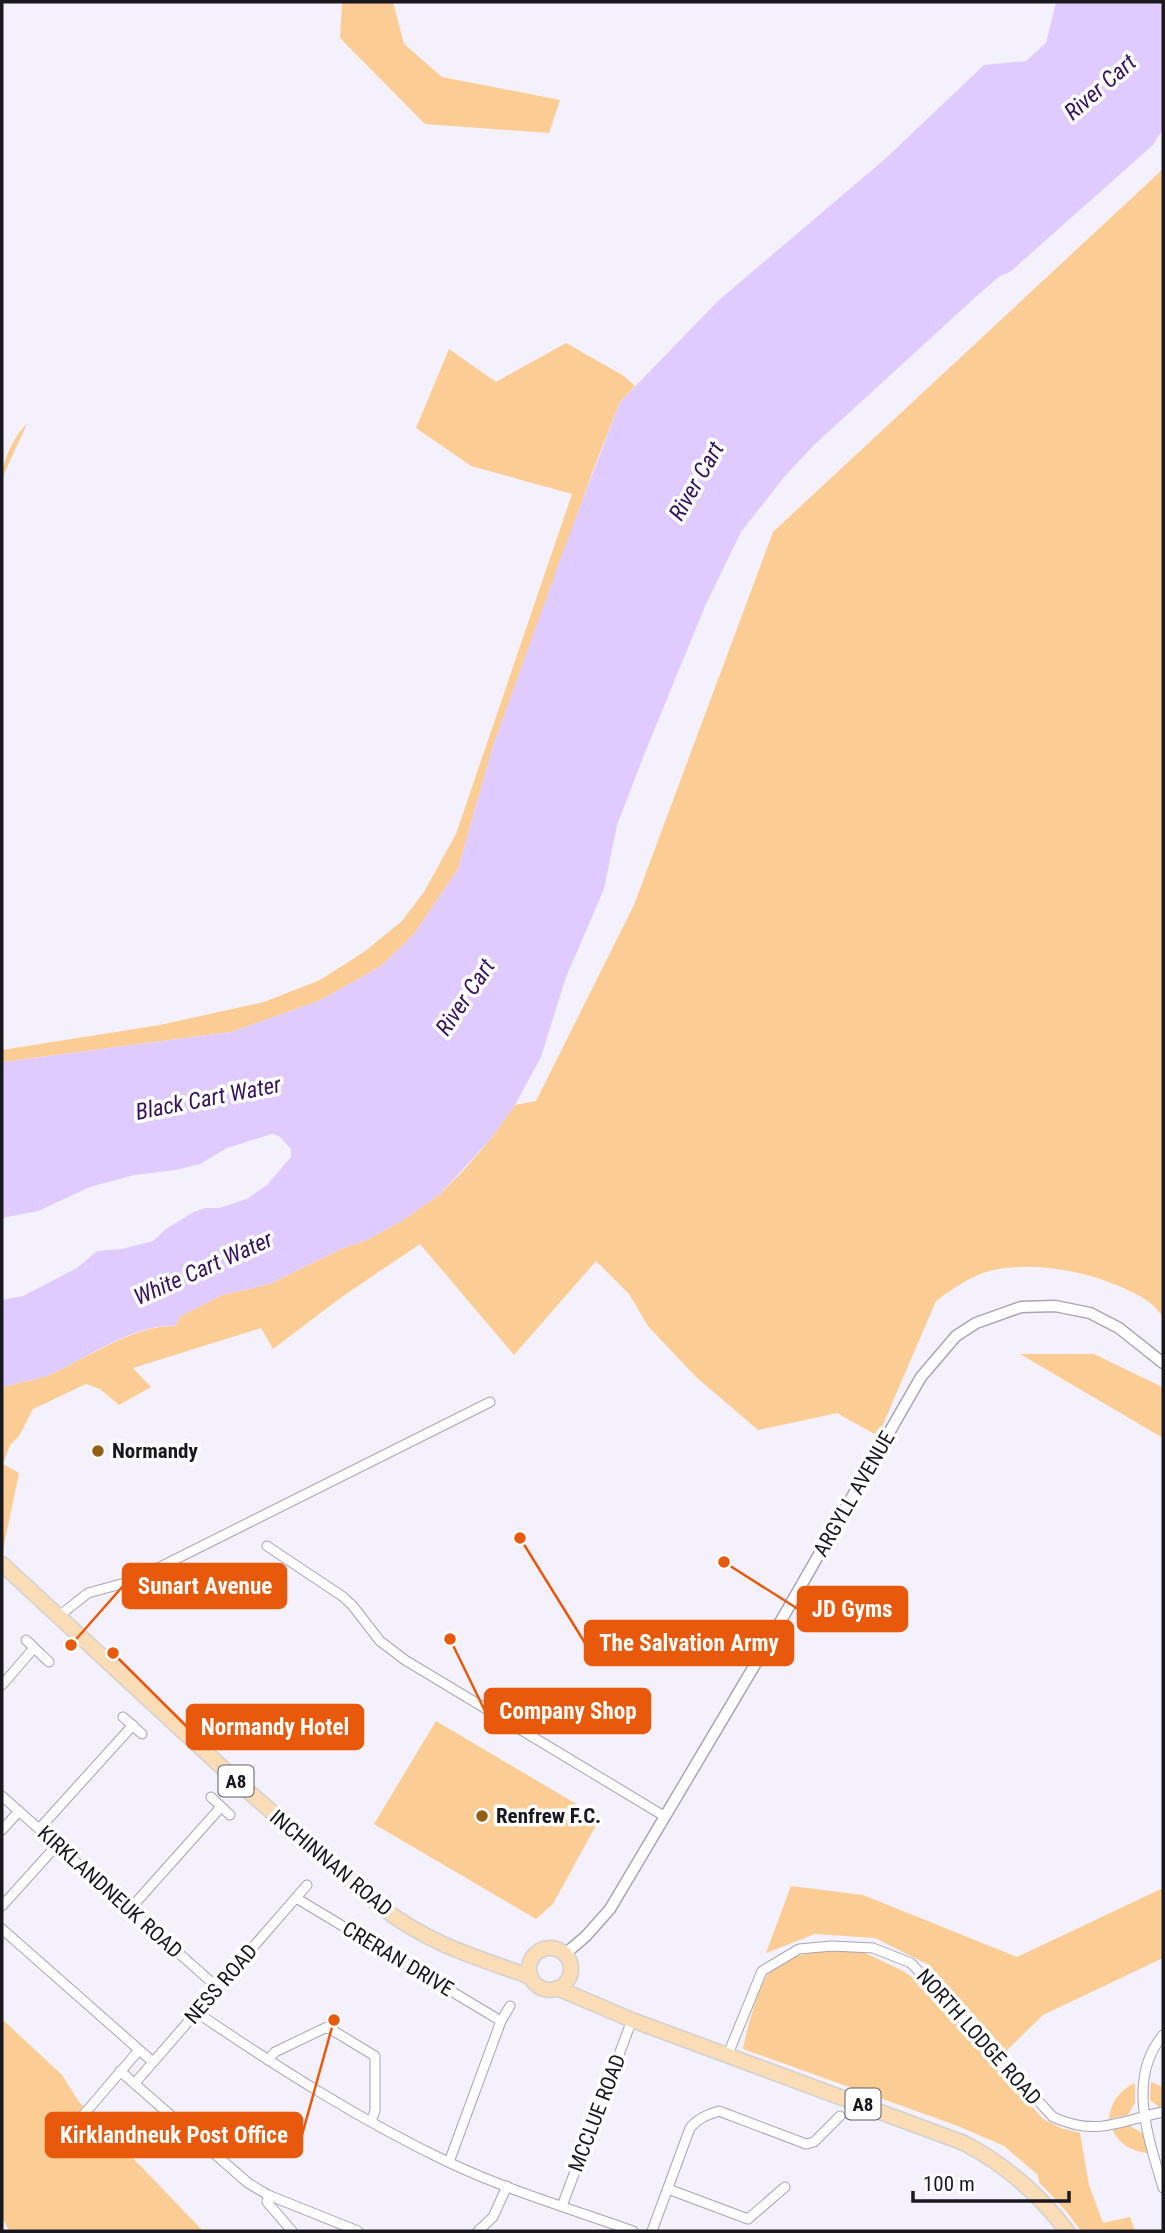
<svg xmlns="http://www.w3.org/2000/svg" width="1165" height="2233" viewBox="0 0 1165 2233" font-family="'Roboto Condensed',sans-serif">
<rect width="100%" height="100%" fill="#f5f1fc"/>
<!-- green -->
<g fill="#fbcc93">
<path d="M342 2H393L404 44 442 77 560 100 549 133 425 124 340 38Z"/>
<path d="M1163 169V1316C1157 1310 1151 1302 1143 1298 1103 1274 1039 1260 993 1270 972 1275 952 1289 936 1301L878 1436 837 1413 758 1430 696 1377 648 1326 629 1294 596 1261 514 1355 420 1244 343 1296 273 1349 261 1328 133 1368 151 1387 119 1405 100 1389 86 1384 33 1409 19 1436 10 1445 3 1464 19 1473 3 1550 2 1388C17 1382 34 1381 49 1375 86 1359 135 1324 175 1326L181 1316 222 1295 270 1284 341 1249 367 1240 402 1221 439 1195 463 1171 490 1140 515 1105 536 1101 634 905 773 532Z"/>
<path d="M566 343 624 376 635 386 620 402 597 460 493 746 458 869 414 934 381 966 319 1001 231 1032 2 1062V1050L160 1025 264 1002 320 980 364 952 402 921 424 892 456 834 572 494 471 466 416 428 449 349 496 382Z"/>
<path d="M27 424 2 478C2 462 14 435 27 424Z"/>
<path d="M1020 1354H1094L1162 1387 1163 1438Z"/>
<path d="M436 1721 600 1818 553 1904 536 1919 374 1824Z"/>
<path d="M791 1886 863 1895 1017 1957 1163 1888V1958L1043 2015 1006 2051 929 1965 875 1938 815 1934 766 1953Z"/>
<path d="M823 1950 863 1952 905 1972 927 1989 1043 2119 1061 2128 1080 2133 1089 2185 1103 2223 1130 2217 1135 2231H1081L1066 2211 1039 2182 1038 2175 1004 2146 958 2126 743 2049C746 2032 759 1982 771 1970 785 1957 805 1954 823 1950Z"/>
<path d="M2 2019 62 2075 79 2102 203 2231H9L2 2217Z"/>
<path d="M1151 2082 1163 2087V2106L1159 2107 1150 2100Z"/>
<path d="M1135 2083V2103L1128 2115 1109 2119C1111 2101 1119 2091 1135 2083Z"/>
<path d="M1130 2126 1144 2134 1147 2153C1131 2151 1119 2144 1112 2129Z"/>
</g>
<!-- water -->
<path fill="#dfcbff" d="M1056 2H1163V129L1153 145 1010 272 1000 276 980 293 814 445 784 477 741 532 706 604 646 750 617 825 604 889 566 977 541 1057 515 1105 490 1140 439 1195 402 1221 367 1240 341 1249 270 1284 222 1295 181 1316 175 1326C135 1323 86 1359 49 1375 34 1381 17 1382 2 1388V1300L23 1296 77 1268 97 1251 122 1249 153 1241 166 1229 194 1212 205 1208H219L247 1199 267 1185 291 1157V1149L279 1136 272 1134 227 1148 200 1164 175 1170 134 1175 90 1187 38 1211 2 1218V1062L231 1032 319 1001 381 966 414 934 458 869 493 746 564 549 620 402 719 300 885 159 984 65 1026 61 1046 43Z"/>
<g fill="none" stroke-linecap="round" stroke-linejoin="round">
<!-- minor casing -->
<g stroke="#aaa4b6" stroke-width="11">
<g id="minor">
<path d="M267 1546 342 1596 352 1605 380 1641 405 1660 664 1816"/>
<path d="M59 1616 88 1593 132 1581 490 1402"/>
<path d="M26 1640 49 1662"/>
<path d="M2 1685 34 1648"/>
<path d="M123 1717 142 1734"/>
<path d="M2 1796 218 1988"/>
<path d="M211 1797 230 1815"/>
<path d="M39 1829 133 1725"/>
<path d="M2 1830 19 1811"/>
<path d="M296 1898 501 2021"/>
<path d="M2 1906 57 1845"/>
<path d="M130 1909 221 1807"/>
<path d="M2 1929 153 2062"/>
<path d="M196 2012C277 2067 360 2120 448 2162 507 2190 571 2209 633 2231"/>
<path d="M1163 2035C1126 2079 1149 2139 1163 2188"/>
<path d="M728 2054 762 1971 799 1949 832 1946 873 1948 911 1963 1053 2117C1097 2137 1119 2121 1163 2112"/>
<path d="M268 2060 275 2052 327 2027 375 2056V2111L371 2121"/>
<path d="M120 2071 248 2183 268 2195 358 2231"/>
<path d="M135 2083 307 1885"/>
<path d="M79 2120 139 2050"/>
<path d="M449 2162 501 2021 510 2006"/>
<path d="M668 2189 748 2219 785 2187"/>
<path d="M268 2195 267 2202 292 2231"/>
<path d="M562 2206 632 2020"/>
<path d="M478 2231 493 2217 507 2186"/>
<path d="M652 2231 690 2128C698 2118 707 2115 719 2111L806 2144 814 2142 840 2116"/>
</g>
</g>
<!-- tertiary casing -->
<g stroke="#aaa4b6" stroke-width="13">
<path id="tertiary" d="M565 1954 586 1936 610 1909 775 1631 921 1377 956 1336 976 1323 1021 1307 1055 1306 1090 1313 1119 1328 1163 1363"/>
</g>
<!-- primary casing -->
<g stroke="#d1d1d2" stroke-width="17">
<g id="primary">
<path d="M2 1564 240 1784 381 1907C431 1945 473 1956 531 1977"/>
<circle cx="550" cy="1969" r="21"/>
<path d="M557 1988 632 2020 964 2143C1006 2165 1039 2194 1067 2231"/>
</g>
</g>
<!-- minor -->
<use href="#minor" stroke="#fff" stroke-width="9"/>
<!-- tertiary -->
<use href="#tertiary" stroke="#fff" stroke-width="10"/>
<!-- primary -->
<use href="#primary" stroke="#fadcb7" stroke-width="14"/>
</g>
<!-- markers -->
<g fill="#925f10" stroke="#fff" stroke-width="2.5">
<circle cx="98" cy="1451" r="7"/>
<circle cx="482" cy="1816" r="7"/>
</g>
<g text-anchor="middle" stroke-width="7" stroke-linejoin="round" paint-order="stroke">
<!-- shield labels -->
<g fill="#fff" stroke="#5f5d62" stroke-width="2">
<rect x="218.5" y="1765.5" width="35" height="31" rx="5"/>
<rect x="845.5" y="2088.5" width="35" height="31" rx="5"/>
</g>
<g font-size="19" font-weight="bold" fill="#1a181f">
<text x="236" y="1788">A8</text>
<text x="863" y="2111">A8</text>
</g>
<!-- poi labels -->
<g font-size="21" font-weight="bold" fill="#1a181f" stroke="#fff" text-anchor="start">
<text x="112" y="1458">Normandy</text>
<text x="496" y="1823">Renfrew F.C.</text>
</g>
<!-- street labels -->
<g font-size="21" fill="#1a181f" stroke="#fff">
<text transform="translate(854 1494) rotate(-60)" y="7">ARGYLL AVENUE</text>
<text transform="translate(331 1863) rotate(40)" y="7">INCHINNAN ROAD</text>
<text transform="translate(110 1892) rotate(42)" y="7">KIRKLANDNEUK ROAD</text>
<text transform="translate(398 1959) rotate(31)" y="7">CRERAN DRIVE</text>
<text transform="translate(221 1984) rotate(-49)" y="7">NESS ROAD</text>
<text transform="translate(979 2037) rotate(48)" y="7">NORTH LODGE ROAD</text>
<text transform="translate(597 2113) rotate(-69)" y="7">MCCLUE ROAD</text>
</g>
<!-- water labels -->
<g font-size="23" font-style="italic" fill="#37135c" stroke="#fff">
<text transform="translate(1100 87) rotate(-41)" y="8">River Cart</text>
<text transform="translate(696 481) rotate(-60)" y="8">River Cart</text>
<text transform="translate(465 997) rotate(-56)" y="8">River Cart</text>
<text transform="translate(208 1098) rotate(-11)" y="8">Black Cart Water</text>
<text transform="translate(203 1268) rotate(-24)" y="8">White Cart Water</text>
</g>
</g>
<!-- callouts -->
<path fill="none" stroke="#e8590c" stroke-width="2.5" d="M71 1645L123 1586M724 1562L798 1609M520 1538L585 1643M450 1639L485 1711M113 1653L187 1727M334 2020L302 2135"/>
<g fill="#e8590c" stroke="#fff" stroke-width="2.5">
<circle cx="71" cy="1645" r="7"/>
<circle cx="724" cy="1562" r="7"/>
<circle cx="520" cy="1538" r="7"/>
<circle cx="450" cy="1639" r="7"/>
<circle cx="113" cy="1653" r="7"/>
<circle cx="334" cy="2020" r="7"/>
</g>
<g fill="#e8590c" stroke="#e8590c" stroke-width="2.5">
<rect x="123" y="1564" width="163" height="44" rx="7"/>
<rect x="798" y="1587" width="109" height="44" rx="7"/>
<rect x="585" y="1621" width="208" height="44" rx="7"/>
<rect x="485" y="1689" width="165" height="44" rx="7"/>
<rect x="187" y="1705" width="176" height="44" rx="7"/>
<rect x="46" y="2113" width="256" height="44" rx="7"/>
</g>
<g font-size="23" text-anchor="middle" font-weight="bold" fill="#fff">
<text x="205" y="1594">Sunart Avenue</text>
<text x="852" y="1617">JD Gyms</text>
<text x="689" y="1651">The Salvation Army</text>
<text x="568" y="1719">Company Shop</text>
<text x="275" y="1735">Normandy Hotel</text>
<text x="174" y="2143">Kirklandneuk Post Office</text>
</g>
<!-- border -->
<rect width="1165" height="2233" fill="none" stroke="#1a181f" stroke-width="7"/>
<!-- scale -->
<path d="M913 2191v10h156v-10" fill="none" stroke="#1a181f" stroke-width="3.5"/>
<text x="923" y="2191" font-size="21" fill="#1a181f" stroke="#ffffff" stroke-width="5" paint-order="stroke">100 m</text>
</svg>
